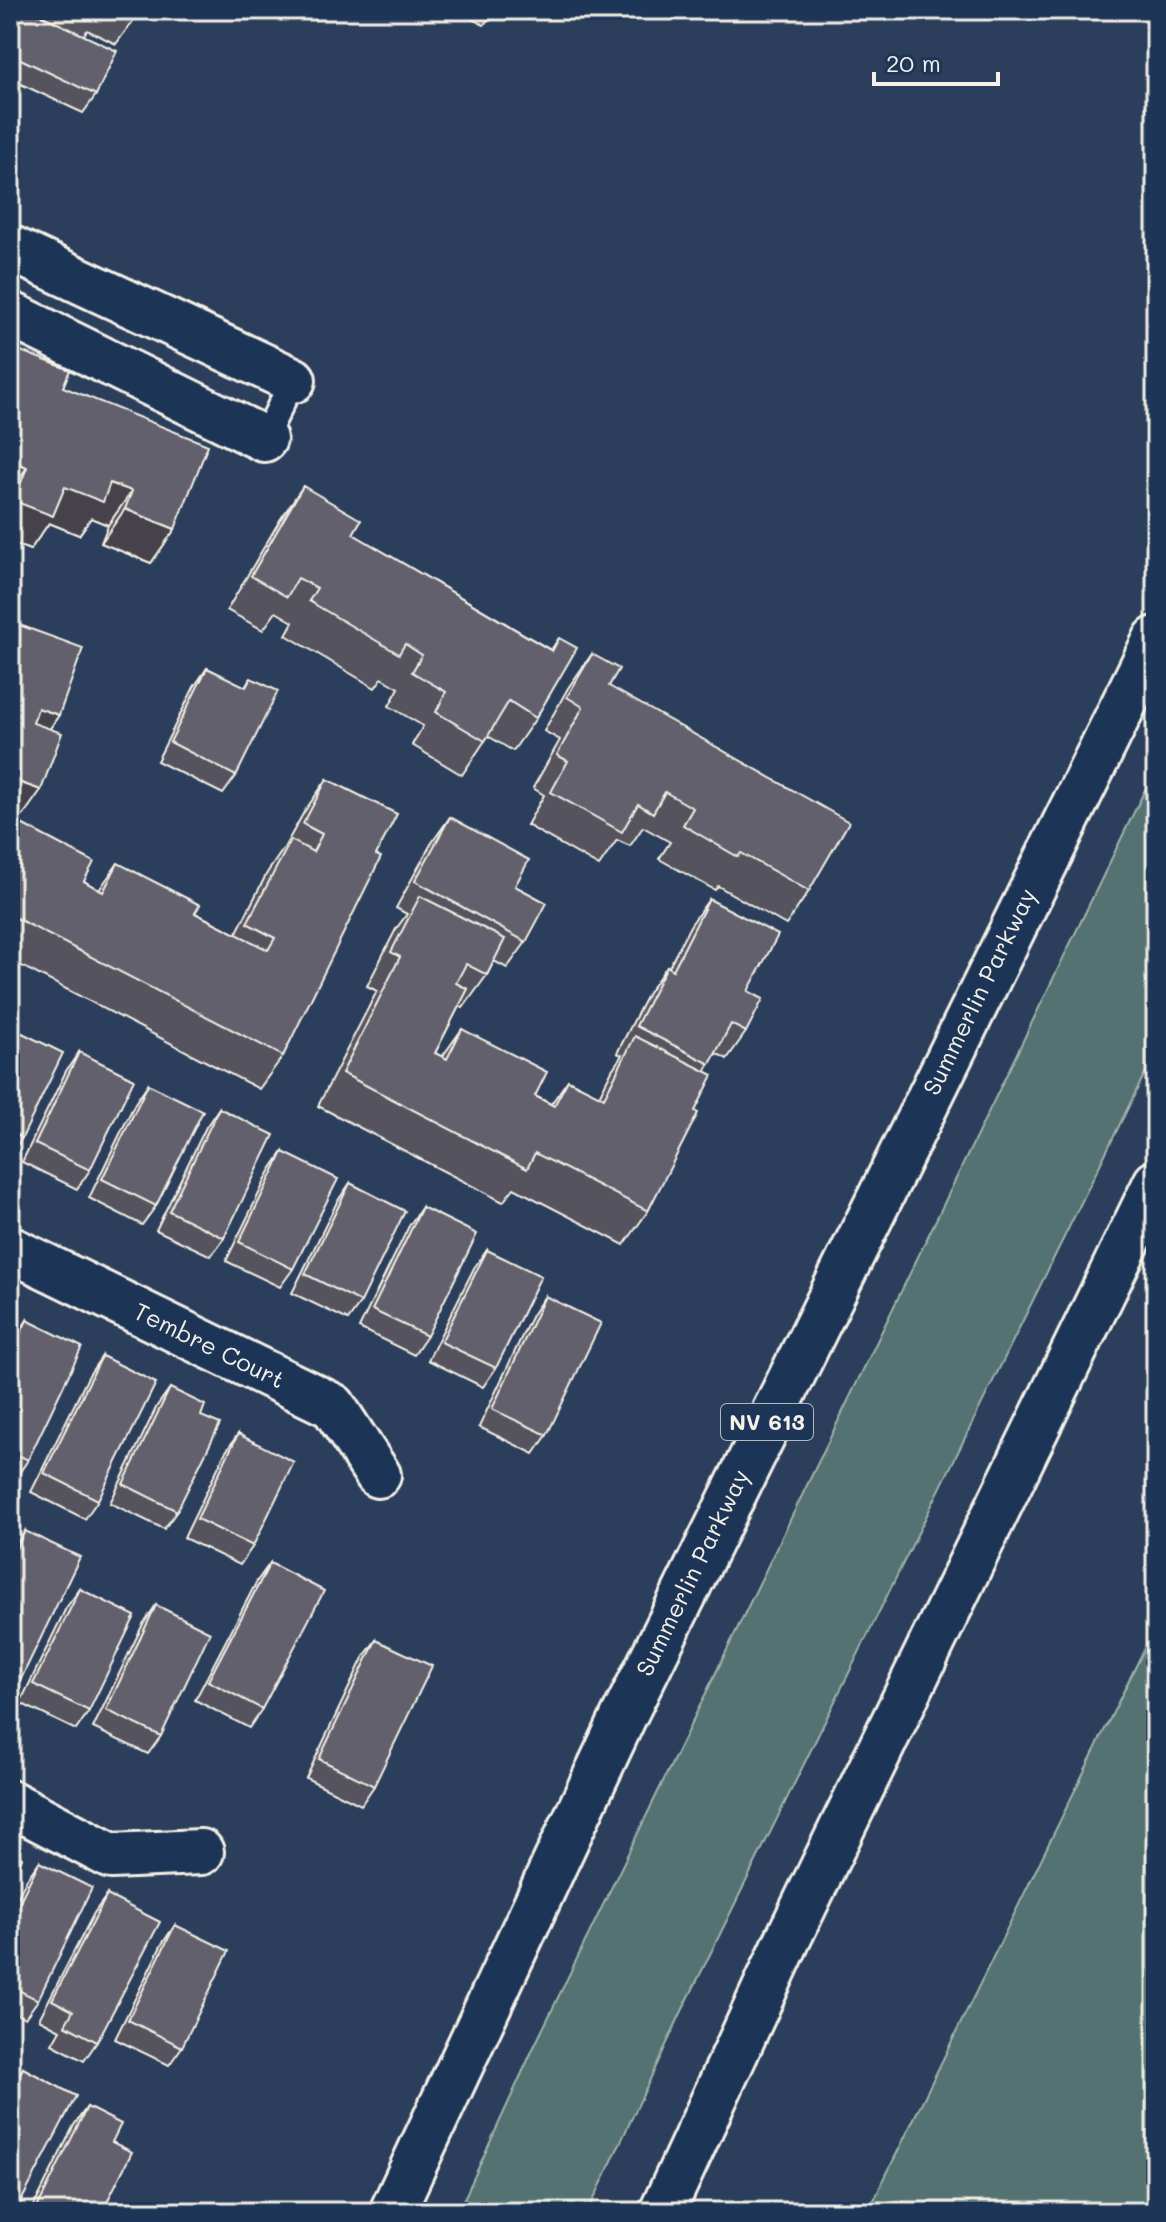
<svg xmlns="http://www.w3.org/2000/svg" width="1166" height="2222" viewBox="0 0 1166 2222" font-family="Mali,sans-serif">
<rect width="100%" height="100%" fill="#2b3e5b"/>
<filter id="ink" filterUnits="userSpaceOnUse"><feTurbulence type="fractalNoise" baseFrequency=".0125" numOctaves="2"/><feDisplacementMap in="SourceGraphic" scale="16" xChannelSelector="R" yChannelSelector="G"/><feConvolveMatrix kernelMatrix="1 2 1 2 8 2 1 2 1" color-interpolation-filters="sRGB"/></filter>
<g filter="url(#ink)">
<!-- green -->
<g fill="#537271" stroke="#a4b2ac" stroke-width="2">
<path d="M1156 767V1051L682 2011 588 2212H458L533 2049Z"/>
<path d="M1156 1625V2212H868Z"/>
</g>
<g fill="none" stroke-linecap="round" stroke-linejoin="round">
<!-- lane casing -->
<g stroke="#f4f1e8" stroke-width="30">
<path id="lane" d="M264 439 293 380"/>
</g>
<!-- street casing -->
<g stroke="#f4f1e8" stroke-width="50">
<g id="street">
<path d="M10 248 293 380"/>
<path d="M10 314 264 439"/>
<path d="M10 1249 333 1406 378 1475"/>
<path d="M10 1803 111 1856 201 1852"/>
</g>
</g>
<!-- highway casing -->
<g stroke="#f4f1e8" stroke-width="50">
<g id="highway">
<path d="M392 2212 623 1718 1156 639"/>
<path d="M662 2212 787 1941 1156 1183"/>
</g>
</g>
<!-- lane -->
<use href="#lane" stroke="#1d3557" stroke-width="24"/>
<!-- street -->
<use href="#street" stroke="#1d3557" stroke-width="44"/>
<!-- highway -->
<use href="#highway" stroke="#1d3557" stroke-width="44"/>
</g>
<!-- wall -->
<g fill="#54535d" stroke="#f4f1e8" stroke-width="2">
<path d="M10 10H139L135 18 116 44 87 30 84 35 96 95 83 113 10 79Z"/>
<path d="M454 10H494L484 25Z"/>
<path d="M10 340 13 348 63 387 175 529 151 563 101 543 108 525 91 518 79 535 49 523 30 550 10 542Z"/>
<path d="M303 486 353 534 551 650 559 638 536 718 513 751 488 736 462 775 412 745 423 726 389 706 399 688 382 678 375 688 286 635 293 622 276 612 263 630 227 610 280 520Z"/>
<path d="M592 654 609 686 809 891 786 925 718 886 715 890 659 859 670 842 643 827 630 846 617 840 599 866 527 825 544 795 533 788 560 740 544 731 568 688Z"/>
<path d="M207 668 245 687 251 678 236 776 223 794 157 761 194 687Z"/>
<path d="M327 779 376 855 283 1056 259 1089 10 960V818L84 881 99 890 118 863 195 913 236 934 267 873 284 848 304 812Z"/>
<path d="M450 817 515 886 526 942 507 968 494 961 487 975 463 1008 459 1006 435 1053 442 1057 462 1029 535 1096 551 1104 568 1080 599 1096 612 1070 622 1055 617 1053 648 993 667 966 669 967 690 926 709 899 748 991 746 1032 727 1059 716 1053 705 1072 695 1111 648 1211 624 1245 514 1188 503 1202 318 1106 377 991 367 986 396 929 407 914 396 908 431 844Z"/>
<path d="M10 1027 22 1138 10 1155Z"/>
<path d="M79 1052 90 1170 77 1189 22 1162 66 1071Z"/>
<path d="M148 1084 156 1206 142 1225 89 1198 135 1103Z"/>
<path d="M219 1108 224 1238 211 1256 156 1230 206 1127Z"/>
<path d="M283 1152 293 1269 280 1287 226 1261 270 1171Z"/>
<path d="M350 1183 361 1302 348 1320 292 1293 337 1202Z"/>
<path d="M422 1207 427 1336 414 1355 359 1328 409 1226Z"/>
<path d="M487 1250 496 1368 483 1387 428 1360 474 1268Z"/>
<path d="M545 1296 547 1435 534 1454 479 1427 532 1315Z"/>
<path d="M27 1320 28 1460 15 1479 10 1476V1347Z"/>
<path d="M102 1356 98 1500 85 1519 31 1492 89 1375Z"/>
<path d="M170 1388 201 1416 177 1511 164 1529 110 1503 157 1406Z"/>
<path d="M238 1434 253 1546 240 1565 184 1538 225 1453Z"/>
<path d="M25 1531 21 1679 10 1694V1553Z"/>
<path d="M270 1563 262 1709 249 1728 195 1700 257 1581Z"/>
<path d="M80 1589 89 1711 76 1730 20 1703 66 1608Z"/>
<path d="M156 1605 161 1736 148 1754 93 1728 143 1624Z"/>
<path d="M376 1640 374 1786 361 1805 306 1778 363 1658Z"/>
<path d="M39 1862 38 2000 25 2018 10 2011V1913L26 1880Z"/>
<path d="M107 1895 97 2042 84 2061 52 2044 60 2030 39 2019 94 1913Z"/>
<path d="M175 1925 182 2047 169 2065 115 2039 162 1944Z"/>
<path d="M23 2068 16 2211 10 2212V2086Z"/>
<path d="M87 2107 112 2142 102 2212H31L74 2125Z"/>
</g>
<!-- shaded-wall -->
<g fill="#45434c" stroke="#f4f1e8" stroke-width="2">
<path d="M10 427 18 431 10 442Z"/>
<path d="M10 460 27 467 10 492Z"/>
<path d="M110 483 132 491 108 525 91 518 79 535 49 523 30 550 10 542V506L14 501 65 487Z"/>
<path d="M125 509 175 529 151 563 101 543Z"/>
<path d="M38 708 59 715 41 742 20 734Z"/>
<path d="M10 779 41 790 22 817 10 812Z"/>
</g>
<!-- building -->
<g fill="#62606c" stroke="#f4f1e8" stroke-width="2">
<path d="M10 10H30L117 51 96 95 10 54Z"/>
<path d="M120 10H139L135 18Z"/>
<path d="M10 340 15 343 13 348 70 370 63 387 208 445 175 529 125 509 132 491 110 483 103 502 65 487 53 516 14 501 27 467 10 460V451L18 431 10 427Z"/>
<path d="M303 486 361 520 353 534 552 651 559 638 577 648 536 718 509 701 485 741 436 712 446 692 412 672 422 655 405 644 399 654 309 601 317 588 298 578 287 597 251 576Z"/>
<path d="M11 622 83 648 59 715 38 708 33 723 62 733 41 790 10 779V626Z"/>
<path d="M592 654 619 669 609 686 849 822 809 891 741 853 738 857 683 825 693 808 665 792 653 813 638 804 622 832 551 792 568 761 557 755 583 707 567 697Z"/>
<path d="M207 668 246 687 251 678 278 691 236 776 170 742Z"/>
<path d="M327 779 397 814 376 855 381 857 283 1056 10 915V818L94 862 84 881 103 892 118 863 200 905 195 913 268 950 275 938 247 923 291 840 313 852 322 834 303 824Z"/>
<path d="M450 817 529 860 515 886 547 903 526 942 415 881Z"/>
<path d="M420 896 505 939 487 975 466 964 456 983 468 989 435 1053 447 1059 462 1029 547 1072 535 1096 554 1106 568 1080 604 1098 635 1036 713 1075 695 1111 698 1113 648 1211 535 1153 527 1169 342 1073 400 957 391 952Z"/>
<path d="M709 899 778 935 748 991 763 999 746 1032 731 1024 710 1064 636 1026 667 966 673 970Z"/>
<path d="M10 1027 63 1053 22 1138 10 1132Z"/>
<path d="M79 1052 134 1079 90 1170 35 1144Z"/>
<path d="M148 1084 203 1111 156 1206 102 1179Z"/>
<path d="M219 1108 274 1135 224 1238 169 1211Z"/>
<path d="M283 1152 338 1179 293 1269 239 1242Z"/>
<path d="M350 1183 405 1211 361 1302 305 1274Z"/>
<path d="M422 1207 477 1234 427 1336 372 1310Z"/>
<path d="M487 1250 541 1276 496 1368 441 1342Z"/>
<path d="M545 1296 601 1323 547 1435 492 1409Z"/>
<path d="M27 1320 82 1347 28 1460 10 1451V1355Z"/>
<path d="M102 1356 156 1383 98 1500 44 1473Z"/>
<path d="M170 1388 205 1405 201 1416 220 1424 177 1511 123 1484Z"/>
<path d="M238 1434 294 1462 253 1546 197 1519Z"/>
<path d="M25 1531 80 1557 21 1679 10 1674V1561Z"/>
<path d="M270 1563 324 1591 262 1709 208 1681Z"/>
<path d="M80 1589 135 1616 89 1711 33 1684Z"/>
<path d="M156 1605 210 1632 161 1736 106 1710Z"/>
<path d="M376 1640 432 1666 374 1786 319 1759Z"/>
<path d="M10 1852 22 1858 10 1884Z"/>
<path d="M39 1862 92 1888 38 2000 10 1986V1921Z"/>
<path d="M107 1895 160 1922 97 2042 65 2025 73 2011 52 2000Z"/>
<path d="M175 1925 229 1951 182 2047 128 2020Z"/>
<path d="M23 2068 76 2096 16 2211 10 2208V2093Z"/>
<path d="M87 2107 121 2124 112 2142 132 2152 102 2212H35Z"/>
</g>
</g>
<g text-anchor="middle" stroke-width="6" stroke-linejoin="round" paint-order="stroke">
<!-- shield labels -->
<rect fill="#1d3557" stroke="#b4b9bc" stroke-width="2" x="721" y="1404" width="92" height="36" rx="6"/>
<g font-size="22" font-weight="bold" fill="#f4f1e8">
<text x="767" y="1430">NV 613</text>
</g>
<!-- street labels -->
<g font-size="24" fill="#f4f1e8" stroke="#1d3557">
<text transform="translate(980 992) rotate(-64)" y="8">Summerlin Parkway</text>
<text transform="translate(209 1346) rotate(26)" y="8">Tembre Court</text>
<text transform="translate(693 1573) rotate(-64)" y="8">Summerlin Parkway</text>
</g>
</g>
<!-- margin -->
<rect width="1166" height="2222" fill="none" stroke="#1d3557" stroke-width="40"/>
<rect x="20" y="20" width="1126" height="2182" fill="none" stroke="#f4f1e8" stroke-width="3" filter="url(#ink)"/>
<!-- scale -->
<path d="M874 72v12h124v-12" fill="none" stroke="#f4f1e8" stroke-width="4"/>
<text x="886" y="72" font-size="24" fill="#f4f1e8" stroke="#1d3557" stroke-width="6" paint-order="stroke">20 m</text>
</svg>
